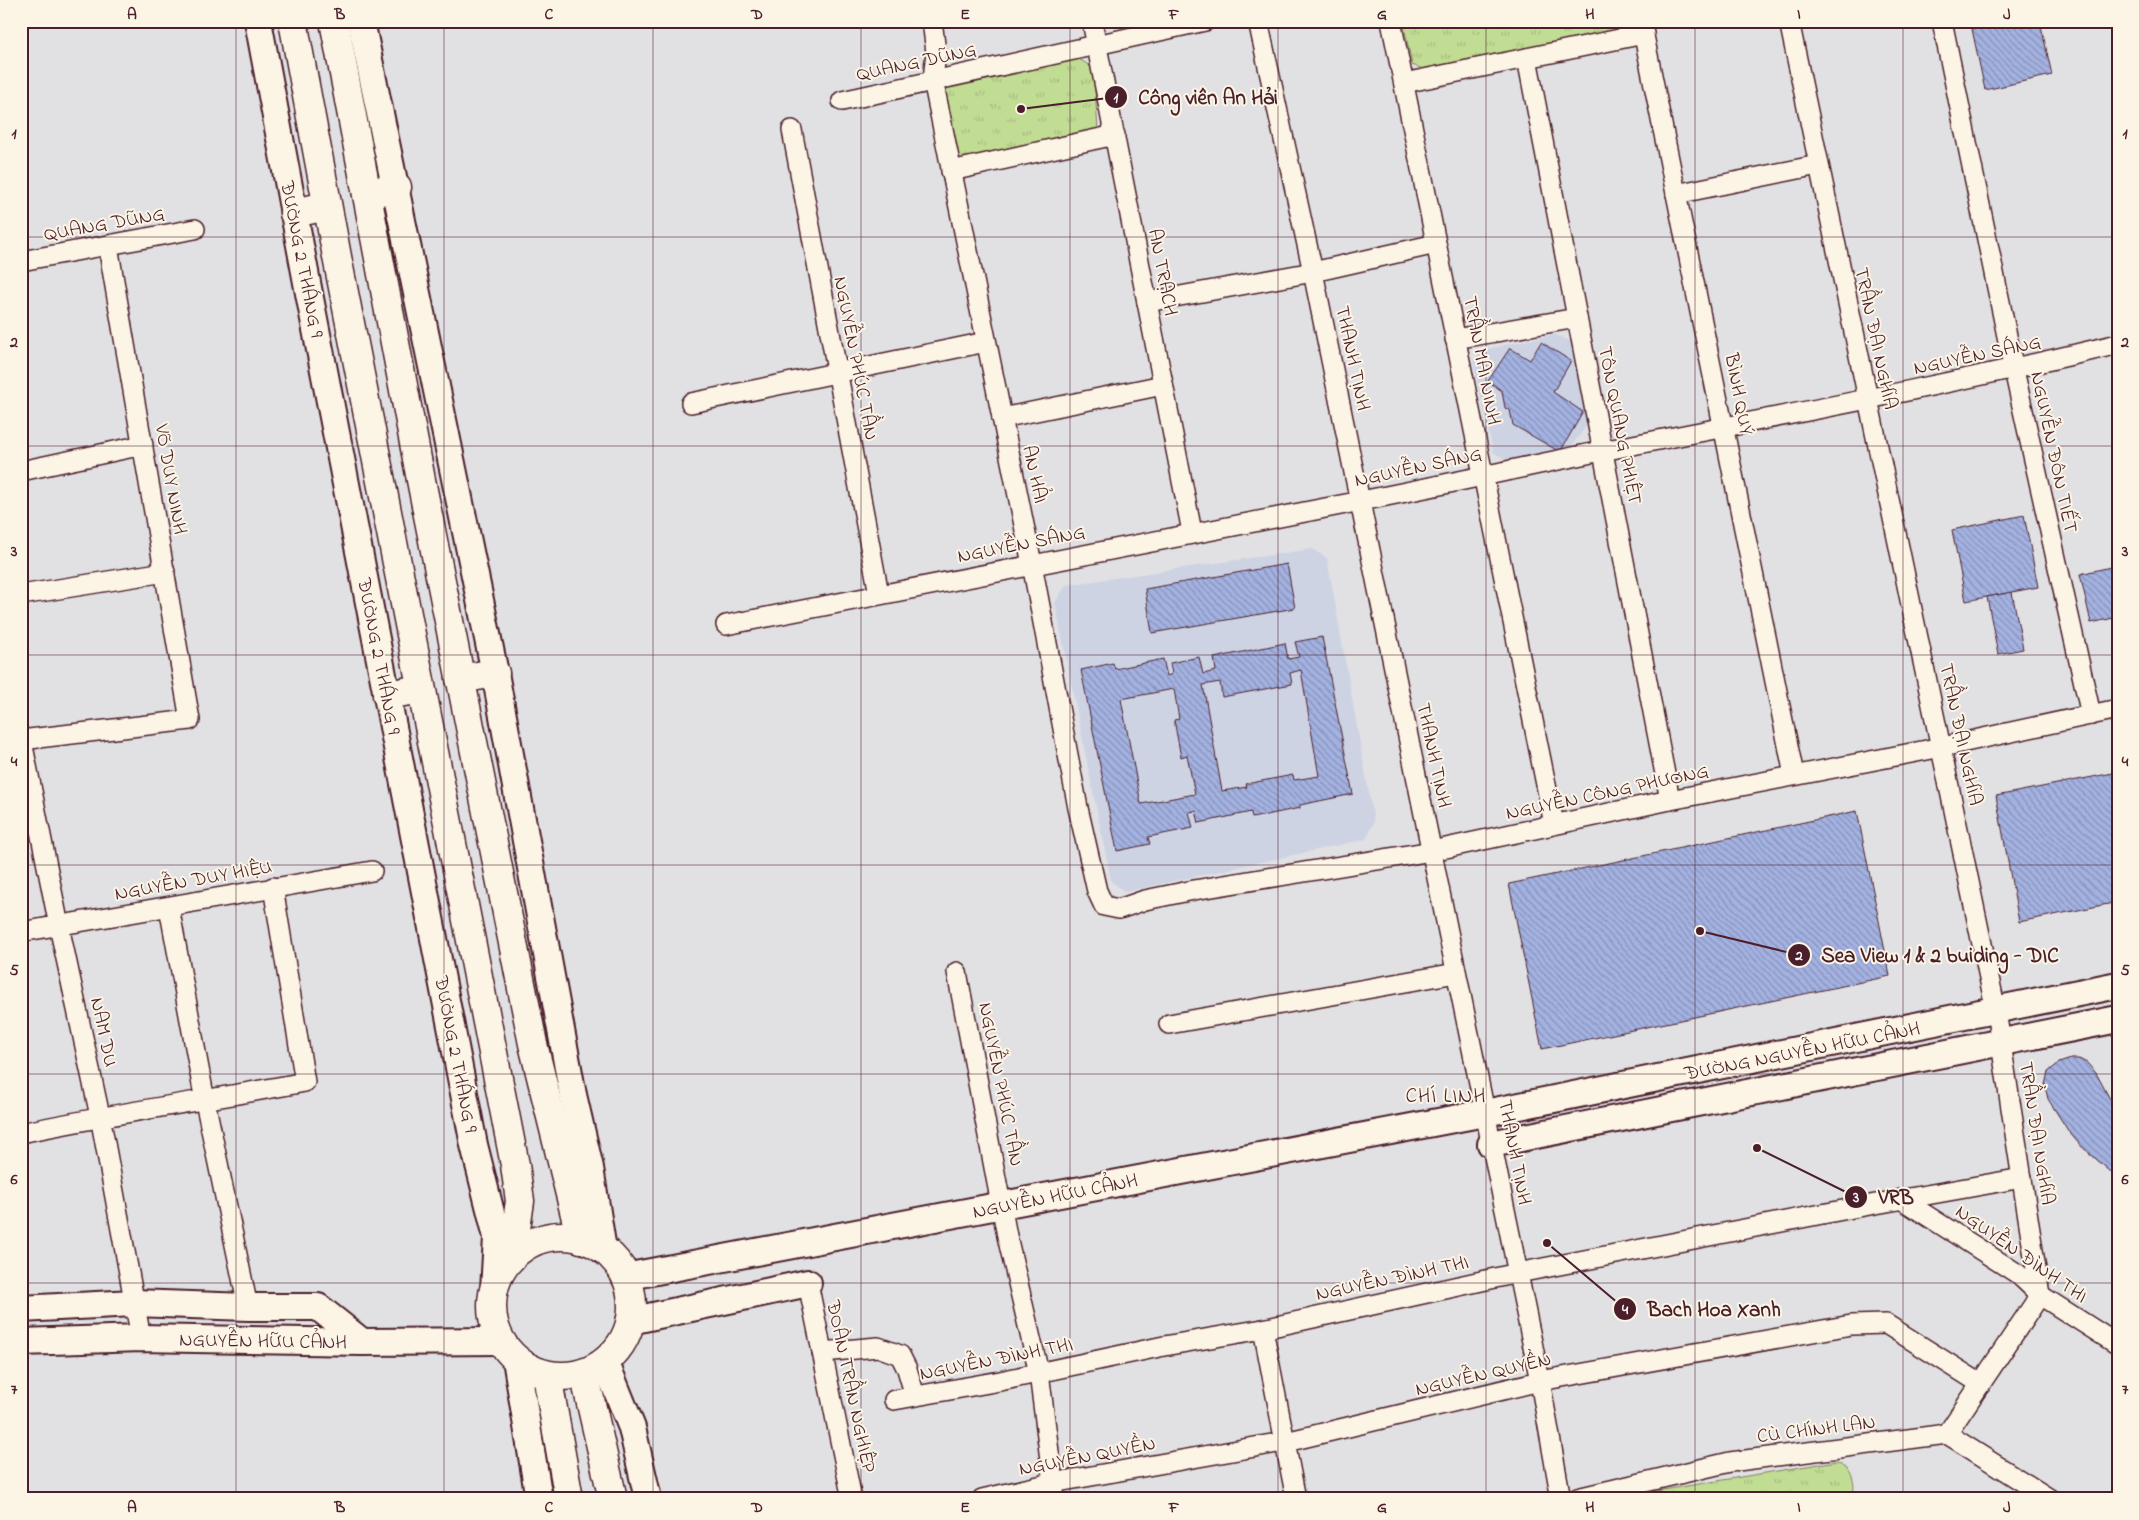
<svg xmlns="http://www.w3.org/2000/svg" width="2139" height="1520" viewBox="0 0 2139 1520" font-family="'Indie Flower',sans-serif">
<defs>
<pattern id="grass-tufts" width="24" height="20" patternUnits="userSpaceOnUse" patternTransform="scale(1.25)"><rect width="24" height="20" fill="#c1dc93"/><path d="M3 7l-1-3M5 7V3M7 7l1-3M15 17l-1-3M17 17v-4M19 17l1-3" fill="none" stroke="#a7bc7f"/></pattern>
<pattern id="building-back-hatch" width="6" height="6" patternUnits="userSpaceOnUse" patternTransform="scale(1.25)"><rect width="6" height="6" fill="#a3b2e1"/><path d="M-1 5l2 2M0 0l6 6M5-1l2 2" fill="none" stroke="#8790b7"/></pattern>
</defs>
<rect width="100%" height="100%" fill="#e1e1e4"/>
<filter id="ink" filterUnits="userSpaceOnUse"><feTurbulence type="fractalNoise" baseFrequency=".02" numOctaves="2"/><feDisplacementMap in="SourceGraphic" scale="10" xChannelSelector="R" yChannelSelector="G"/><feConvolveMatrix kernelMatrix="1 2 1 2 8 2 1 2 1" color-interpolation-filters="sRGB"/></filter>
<g filter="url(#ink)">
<!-- built -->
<g fill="#ced3e3">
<path d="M1554 334 1572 342 1587 425 1569 450 1507 460 1493 452 1473 361 1483 350Z"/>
<path d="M1312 549 1327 558 1374 822 1366 839 1125 892 1111 881 1055 603 1066 585Z"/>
</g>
<!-- grass -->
<g fill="url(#grass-tufts)" stroke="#867e5f">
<path d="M1403 21H1631L1623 31 1426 70 1412 65Z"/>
<path d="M1076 57 1090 66 1094 77 1098 129 959 160 942 89 950 84Z"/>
<path d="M1837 1461C1852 1466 1857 1485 1852 1499H1609Z"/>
</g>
<!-- building -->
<g fill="url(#building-back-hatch)" stroke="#4a1f2b" fill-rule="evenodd">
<path d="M2006 21H2040L2052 75 1985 90 1972 29Z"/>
<path d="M1541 342 1571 361 1553 392 1583 412 1560 452 1513 425 1510 410 1505 408 1502 391 1488 381 1510 348 1530 360Z"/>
<path d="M2024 515 2038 587 1966 601 1952 530Z"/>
<path d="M1287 564 1295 608 1152 633 1145 589Z"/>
<path d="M2115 566 2118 577V617L2091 623 2080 574Z"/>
<path d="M2012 592 2023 649 1998 654 1987 597Z"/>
<path d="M1322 637 1353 794 1300 805V808L1252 818 1251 812 1199 823 1196 811 1189 812 1193 828 1148 837 1150 844 1117 851 1081 670 1113 663 1115 669 1163 659 1167 676 1172 674 1170 663 1199 657 1203 674 1216 671 1214 658 1285 643 1288 659 1299 657 1295 642ZM1301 670 1319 776 1294 780 1293 775 1246 784 1247 787 1222 791 1203 685 1220 682 1222 697 1292 684 1290 673ZM1174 689 1179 719 1174 720 1181 757 1187 755 1195 794 1141 804 1121 699Z"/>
<path d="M2118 772V902L2019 922 1996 796Z"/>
<path d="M1857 811 1890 976 1542 1049 1509 884Z"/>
<path d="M2071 1059H2079L2087 1063 2096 1073 2111 1101 2118 1107V1178L2080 1145 2069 1132 2048 1099 2045 1085 2048 1072 2059 1063Z"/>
</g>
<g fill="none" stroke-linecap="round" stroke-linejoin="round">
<!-- street casing -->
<g stroke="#4a1f2b" stroke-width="22">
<g id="street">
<path d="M932 21 936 52 933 80 1032 564 1078 808 1097 891 1104 906 1119 909 1145 900 1194 890 1432 851 1670 800 1942 747 2118 709"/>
<path d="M1092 21 1192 532"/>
<path d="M1258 21 1313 272 1540 1381 1561 1499"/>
<path d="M1391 21 1554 824"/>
<path d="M1641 21 1794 775"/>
<path d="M1789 21 1996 1011 2040 1295 1947 1434"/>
<path d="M1942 21 2014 370 2091 715"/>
<path d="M1527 58 1670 800"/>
<path d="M1404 83 1644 34"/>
<path d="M842 101 1205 21"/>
<path d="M792 130 879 594"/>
<path d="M951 171 1115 135"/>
<path d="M1676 194 1818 165"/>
<path d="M21 261 195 229"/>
<path d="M1147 302 1313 272 1436 244"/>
<path d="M1455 339 1577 318"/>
<path d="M691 403 986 342"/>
<path d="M1002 418 1163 385"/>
<path d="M21 471 143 445"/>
<path d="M21 595 165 572"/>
<path d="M726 625C936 583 1146 542 1356 502 1433 487 1510 470 1587 454 1764 419 1942 387 2118 344"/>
<path d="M21 736 59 926 100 1116 141 1338"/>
<path d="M21 740 190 720 108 246"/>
<path d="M169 907 205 1101 248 1307"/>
<path d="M21 932 372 871"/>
<path d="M957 972 1007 1236 1039 1373 1055 1499"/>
<path d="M1169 1024 1456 973"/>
<path d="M21 1133C115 1113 210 1100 305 1082L273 887"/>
<path d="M1901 1199 2018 1274 2040 1295 2118 1345"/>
<path d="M808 1283 852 1499"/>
<path d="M1263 1329 1296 1499"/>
<path d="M822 1352 878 1347 900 1355 907 1369 915 1396"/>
<path d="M894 1400 1000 1381 1164 1346 1263 1329 1518 1273 1853 1208 2022 1178"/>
<path d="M982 1499 1052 1483 1294 1440 1540 1381 1851 1325 1886 1324 1981 1384"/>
<path d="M1573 1499 1730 1462 1947 1434 2050 1499"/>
</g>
</g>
<!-- secondary casing -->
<g stroke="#4a1f2b" stroke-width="30">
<g id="secondary">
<path d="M258 21 308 288 474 1145 497 1237 494 1291"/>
<path d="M361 21 495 673 573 1095 590 1168 603 1250"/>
<path d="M1491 1144 2118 1019"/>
<path d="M625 1277 1485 1113 2118 985"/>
<path d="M21 1309 134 1303 248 1307H318L362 1342"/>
<path d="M630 1321 808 1283"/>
<path d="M21 1342 141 1338 362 1342 501 1341"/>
<path d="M516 1359 539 1499"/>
<path d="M605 1361 632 1428 648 1499"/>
</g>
</g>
<!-- primary casing -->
<g stroke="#4a1f2b" stroke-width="31">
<g id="primary">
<path d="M293 21 338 262 515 1165 520 1201 512 1257"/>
<path d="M334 21 421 480 533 1044 581 1239"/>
<path d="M367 194 397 187"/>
<path d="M294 213 327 206"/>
<path d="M460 679 495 673"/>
<path d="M387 695 421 689"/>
<circle cx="562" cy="1306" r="70"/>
<path d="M584 1373 613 1499"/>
<path d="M547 1375 569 1499"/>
</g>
</g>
<!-- street -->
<use href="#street" stroke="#fcf5e5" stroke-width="19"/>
<!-- secondary -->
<use href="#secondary" stroke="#fcf5e5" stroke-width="26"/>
<!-- primary -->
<use href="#primary" stroke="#fcf5e5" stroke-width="28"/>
</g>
</g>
<!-- grid -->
<path fill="none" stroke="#4a1f2b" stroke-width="1" stroke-opacity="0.55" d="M236 21V1499M444 21V1499M653 21V1499M861 21V1499M1070 21V1499M1278 21V1499M1486 21V1499M1695 21V1499M1903 21V1499M21 237H2118M21 446H2118M21 655H2118M21 865H2118M21 1074H2118M21 1283H2118"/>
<g text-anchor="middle" stroke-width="4" stroke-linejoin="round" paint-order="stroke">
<!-- street labels -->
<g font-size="20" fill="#4a1f2b" stroke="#fcf5e5">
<text transform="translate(916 61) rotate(-12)" y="7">QUANG DŨNG</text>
<text transform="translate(104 223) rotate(-10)" y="7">QUANG DŨNG</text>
<text transform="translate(303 259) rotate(79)" y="7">ĐƯỜNG 2 THÁNG 9</text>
<text transform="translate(1164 272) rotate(79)" y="7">AN TRẠCH</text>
<text transform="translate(1877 338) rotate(78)" y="7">TRẦN ĐẠI NGHĨA</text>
<text transform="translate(1977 354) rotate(-12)" y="7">NGUYỄN SÁNG</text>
<text transform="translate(857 358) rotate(79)" y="7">NGUYỄN PHÚC TẦN</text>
<text transform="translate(1354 358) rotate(78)" y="7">THANH TỊNH</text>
<text transform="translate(1483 360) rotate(79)" y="7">TRẦN MAI NINH</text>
<text transform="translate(1740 394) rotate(79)" y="7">BÌNH QUÝ</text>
<text transform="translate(1621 425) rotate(79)" y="7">TÔN QUANG PHIỆT</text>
<text transform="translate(2055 452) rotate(78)" y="7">NGUYỄN ĐÔN TIẾT</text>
<text transform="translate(1418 466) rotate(-12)" y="7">NGUYỄN SÁNG</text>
<text transform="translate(1036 474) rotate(78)" y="7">AN HẢI</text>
<text transform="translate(172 479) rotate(80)" y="7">VÕ DUY NINH</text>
<text transform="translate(1021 543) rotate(-11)" y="7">NGUYỄN SÁNG</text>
<text transform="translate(380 656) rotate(79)" y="7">ĐƯỜNG 2 THÁNG 9</text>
<text transform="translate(1962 734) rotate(78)" y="7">TRẦN ĐẠI NGHĨA</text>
<text transform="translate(1435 755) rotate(78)" y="7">THANH TỊNH</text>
<text transform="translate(1607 791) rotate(-12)" y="7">NGUYỄN CÔNG PHƯƠNG</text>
<text transform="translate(193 879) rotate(-10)" y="7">NGUYỄN DUY HIỆU</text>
<text transform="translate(105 1032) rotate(78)" y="7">NAM DU</text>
<text transform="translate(1802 1050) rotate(-11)" y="7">ĐƯỜNG NGUYỄN HỮU CẢNH</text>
<text transform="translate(457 1054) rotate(79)" y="7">ĐƯỜNG 2 THÁNG 9</text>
<text transform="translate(1002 1084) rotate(79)" y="7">NGUYỄN PHÚC TẦN</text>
<text transform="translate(2038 1133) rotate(81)" y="7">TRẦN ĐẠI NGHĨA</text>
<text transform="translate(1516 1152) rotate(79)" y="7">THANH TỊNH</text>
<text transform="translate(1055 1195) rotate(-11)" y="7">NGUYỄN HỮU CẢNH</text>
<text transform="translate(2022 1253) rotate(35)" y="7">NGUYỄN ĐÌNH THI</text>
<text transform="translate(1392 1277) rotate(-12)" y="7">NGUYỄN ĐÌNH THI</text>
<text transform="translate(263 1340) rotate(1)" y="7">NGUYỄN HỮU CẢNH</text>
<text transform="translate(996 1358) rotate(-11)" y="7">NGUYỄN ĐÌNH THI</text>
<text transform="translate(1483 1373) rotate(-13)" y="7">NGUYỄN QUYỀN</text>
<text transform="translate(852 1386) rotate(78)" y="7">ĐOÀN TRẦN NGHIỆP</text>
<text transform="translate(1816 1428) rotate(-7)" y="7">CÙ CHÍNH LAN</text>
<text transform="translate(1087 1455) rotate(-11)" y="7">NGUYỄN QUYỀN</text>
</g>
<!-- neighbourhood labels -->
<g font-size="21" letter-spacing="1" fill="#4a1f2b" stroke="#fcf5e5">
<text x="1446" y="1102">CHÍ LINH</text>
</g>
</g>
<!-- callouts -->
<path fill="none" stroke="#4a1f2b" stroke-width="2" d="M1021 109L1116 97M1700 931L1799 955M1757 1148L1856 1197M1547 1243L1625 1309"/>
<g fill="#4a1f2b" stroke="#fcf5e5" stroke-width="2">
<circle cx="1021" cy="109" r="5"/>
<circle cx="1700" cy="931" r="5"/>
<circle cx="1757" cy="1148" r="5"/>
<circle cx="1547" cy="1243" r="5"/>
<circle cx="1116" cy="97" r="12"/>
<circle cx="1799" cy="955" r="12"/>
<circle cx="1856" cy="1197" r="12"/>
<circle cx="1625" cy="1309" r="12"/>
</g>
<g font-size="15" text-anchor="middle" font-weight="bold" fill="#fff">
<text x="1116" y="102">1</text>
<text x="1799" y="960">2</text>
<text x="1856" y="1202">3</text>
<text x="1625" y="1314">4</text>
</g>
<g font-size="21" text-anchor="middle" font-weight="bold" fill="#4a1f2b" stroke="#fcf5e5" stroke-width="4" stroke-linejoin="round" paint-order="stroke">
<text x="1208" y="104">Công viên An Hải</text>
<text x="1940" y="962">Sea View 1 &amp; 2 buiding - DIC</text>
<text x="1896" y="1204">VRB</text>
<text x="1714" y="1316">Bach Hoa Xanh</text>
</g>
<!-- margin -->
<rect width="2139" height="1520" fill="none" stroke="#fcf5e5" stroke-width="55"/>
<rect x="28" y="28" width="2084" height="1464" fill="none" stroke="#4a1f2b" stroke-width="2"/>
<g font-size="16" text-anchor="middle" font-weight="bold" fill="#4a1f2b">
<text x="132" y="19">A</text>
<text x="340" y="19">B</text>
<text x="549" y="19">C</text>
<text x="757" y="19">D</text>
<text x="965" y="19">E</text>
<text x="1174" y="19">F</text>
<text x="1382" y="19">G</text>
<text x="1590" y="19">H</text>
<text x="1799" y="19">I</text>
<text x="2007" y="19">J</text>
<text x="14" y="138">1</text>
<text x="2125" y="138">1</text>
<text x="14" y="347">2</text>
<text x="2125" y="347">2</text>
<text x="14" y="556">3</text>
<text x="2125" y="556">3</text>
<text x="14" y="766">4</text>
<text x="2125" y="766">4</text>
<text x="14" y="975">5</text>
<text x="2125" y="975">5</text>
<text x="14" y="1184">6</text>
<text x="2125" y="1184">6</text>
<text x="14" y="1394">7</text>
<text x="2125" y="1394">7</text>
<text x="132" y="1512">A</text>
<text x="340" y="1512">B</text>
<text x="549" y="1512">C</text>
<text x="757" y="1512">D</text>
<text x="965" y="1512">E</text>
<text x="1174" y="1512">F</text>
<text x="1382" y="1512">G</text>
<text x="1590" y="1512">H</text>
<text x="1799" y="1512">I</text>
<text x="2007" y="1512">J</text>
</g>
</svg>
